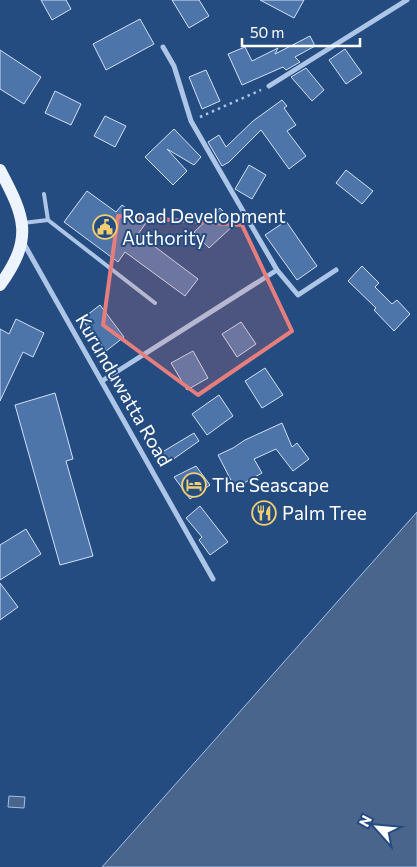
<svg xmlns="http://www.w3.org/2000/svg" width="417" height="867" viewBox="0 0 417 867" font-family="Commissioner,sans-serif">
<rect width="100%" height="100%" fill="#254c81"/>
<!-- water -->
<g fill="#49658c" stroke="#a1c0e7">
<path d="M417 512V867H102Z"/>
<path d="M9 796 25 797 24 808 8 807Z"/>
</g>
<!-- building -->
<g fill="#4e75aa" stroke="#d0e0f5">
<path d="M41 0H66L71 9 52 20Z"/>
<path d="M172 0H199L209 16 189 28Z"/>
<path d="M260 0H304L294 18Z"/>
<path d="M140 19 154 44 106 70 93 44Z"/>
<path d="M310 36 315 46 295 57 300 62 286 70 283 67 242 85 228 54 245 47 252 61 278 48 275 54Z"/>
<path d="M345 49 362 73 346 84 329 60Z"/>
<path d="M0 50 41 77 24 104 0 89Z"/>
<path d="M306 68 324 90 312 101 291 77Z"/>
<path d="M206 70 220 101 202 109 189 77Z"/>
<path d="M55 91 81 104 71 125 45 113Z"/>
<path d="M282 100 287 106 284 108 296 125 287 131 306 156 289 169 261 130 229 162 222 166 208 142 219 135 226 147 253 121Z"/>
<path d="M105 116 126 126 115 147 94 136Z"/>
<path d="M174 129 201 157 194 165 167 149 187 171 173 185 145 157Z"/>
<path d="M249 165 266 175 252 199 235 189Z"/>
<path d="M346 170 373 191 362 204 336 183Z"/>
<path d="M87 191 116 212 122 205 146 223 138 234 198 279 185 296 125 252 118 262 64 222Z"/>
<path d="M220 208 235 224 209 248 194 232Z"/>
<path d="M286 221 317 266 297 280 265 235Z"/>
<path d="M362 266 379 283 375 287 392 304 397 300 410 314 394 331 374 310 376 308 348 281Z"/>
<path d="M100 305 124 337 106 351 82 319Z"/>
<path d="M16 319 44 333 33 357 23 352 0 401V329L9 334Z"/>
<path d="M241 322 256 344 237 357 222 334Z"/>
<path d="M193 351 208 378 187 390 171 363Z"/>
<path d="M265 368 283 395 262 408 245 381Z"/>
<path d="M55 393 73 459 66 461 93 556 60 565 15 405Z"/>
<path d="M219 395 233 416 207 435 192 414Z"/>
<path d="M282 423 292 447 297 443 309 459 293 471 276 449 254 459 262 473 235 488 218 455 233 448 245 440Z"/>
<path d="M194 433 199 441 165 465 159 454Z"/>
<path d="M196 466 210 485 190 499 174 477Z"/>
<path d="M200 506 228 542 210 555 199 540 202 537 186 518Z"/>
<path d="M26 529 41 554 0 580V545Z"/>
<path d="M0 583 18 607 0 620Z"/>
</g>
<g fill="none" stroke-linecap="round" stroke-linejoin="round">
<!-- path -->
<path stroke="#adc6e7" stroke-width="2.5" stroke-dasharray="2.5 4" stroke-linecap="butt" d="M200 117 261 90"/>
<!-- service -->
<g stroke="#adc6e7" stroke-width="4">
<path d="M44 194 48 220 155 303"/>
<path d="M23 223 48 220"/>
</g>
<!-- minor -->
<g stroke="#adc6e7" stroke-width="5">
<path d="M269 86 407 0"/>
<path d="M23 242 213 579"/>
<path d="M277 270 298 295 336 270"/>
<path d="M102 381 277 270 191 121 174 66 163 47"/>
</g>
<!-- primary -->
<path stroke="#eef4fd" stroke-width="12" d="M0 170C25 217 34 238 0 285"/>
</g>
<!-- marked area -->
<path fill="#e67e7e" fill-opacity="0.2" stroke="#e67e7e" stroke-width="4" stroke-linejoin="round" d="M118 216 242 225 292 331 198 395 103 325Z"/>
<!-- icons -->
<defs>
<g id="civic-ring" transform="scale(1.25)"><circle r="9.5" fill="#254c81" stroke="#f0ce71" stroke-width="1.5"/><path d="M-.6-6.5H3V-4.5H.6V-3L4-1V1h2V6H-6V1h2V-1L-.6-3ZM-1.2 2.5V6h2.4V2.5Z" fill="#f0ce71"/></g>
<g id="hotel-ring" transform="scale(1.25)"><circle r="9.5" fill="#254c81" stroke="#f0ce71" stroke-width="1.5"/><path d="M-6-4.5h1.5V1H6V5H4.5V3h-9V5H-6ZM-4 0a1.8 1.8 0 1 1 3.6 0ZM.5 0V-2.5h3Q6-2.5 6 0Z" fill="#f0ce71"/></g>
<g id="restaurant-ring" transform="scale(1.25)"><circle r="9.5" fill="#254c81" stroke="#f0ce71" stroke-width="1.5"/><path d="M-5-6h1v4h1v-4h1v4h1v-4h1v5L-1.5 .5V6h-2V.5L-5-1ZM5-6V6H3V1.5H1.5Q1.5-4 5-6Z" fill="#f0ce71"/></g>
</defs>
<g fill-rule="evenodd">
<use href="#civic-ring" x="105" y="227"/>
<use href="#hotel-ring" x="194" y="485"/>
<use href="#restaurant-ring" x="264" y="513"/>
</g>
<g text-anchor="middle" stroke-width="4" stroke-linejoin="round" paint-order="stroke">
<!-- poi labels -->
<g font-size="19" fill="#fff" stroke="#254c81" text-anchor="start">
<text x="122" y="223">Road Development<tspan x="122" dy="22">Authority</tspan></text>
<text x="212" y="492">The Seascape</text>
<text x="282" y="520">Palm Tree</text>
</g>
<!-- street labels -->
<g font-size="19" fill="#fff" stroke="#254c81">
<text transform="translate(124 390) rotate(60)" y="7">Kurunduwatta Road</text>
</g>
</g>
<!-- north arrow -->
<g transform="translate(377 827) rotate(297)" stroke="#254c81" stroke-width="4" paint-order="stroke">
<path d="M0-4L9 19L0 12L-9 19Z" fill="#ffffff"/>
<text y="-8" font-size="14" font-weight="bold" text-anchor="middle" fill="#ffffff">N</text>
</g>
<!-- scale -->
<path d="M242 38v8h118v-8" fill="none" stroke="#ffffff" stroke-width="2.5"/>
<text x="250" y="38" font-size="15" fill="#ffffff" stroke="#254c81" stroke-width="4" paint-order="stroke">50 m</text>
</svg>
